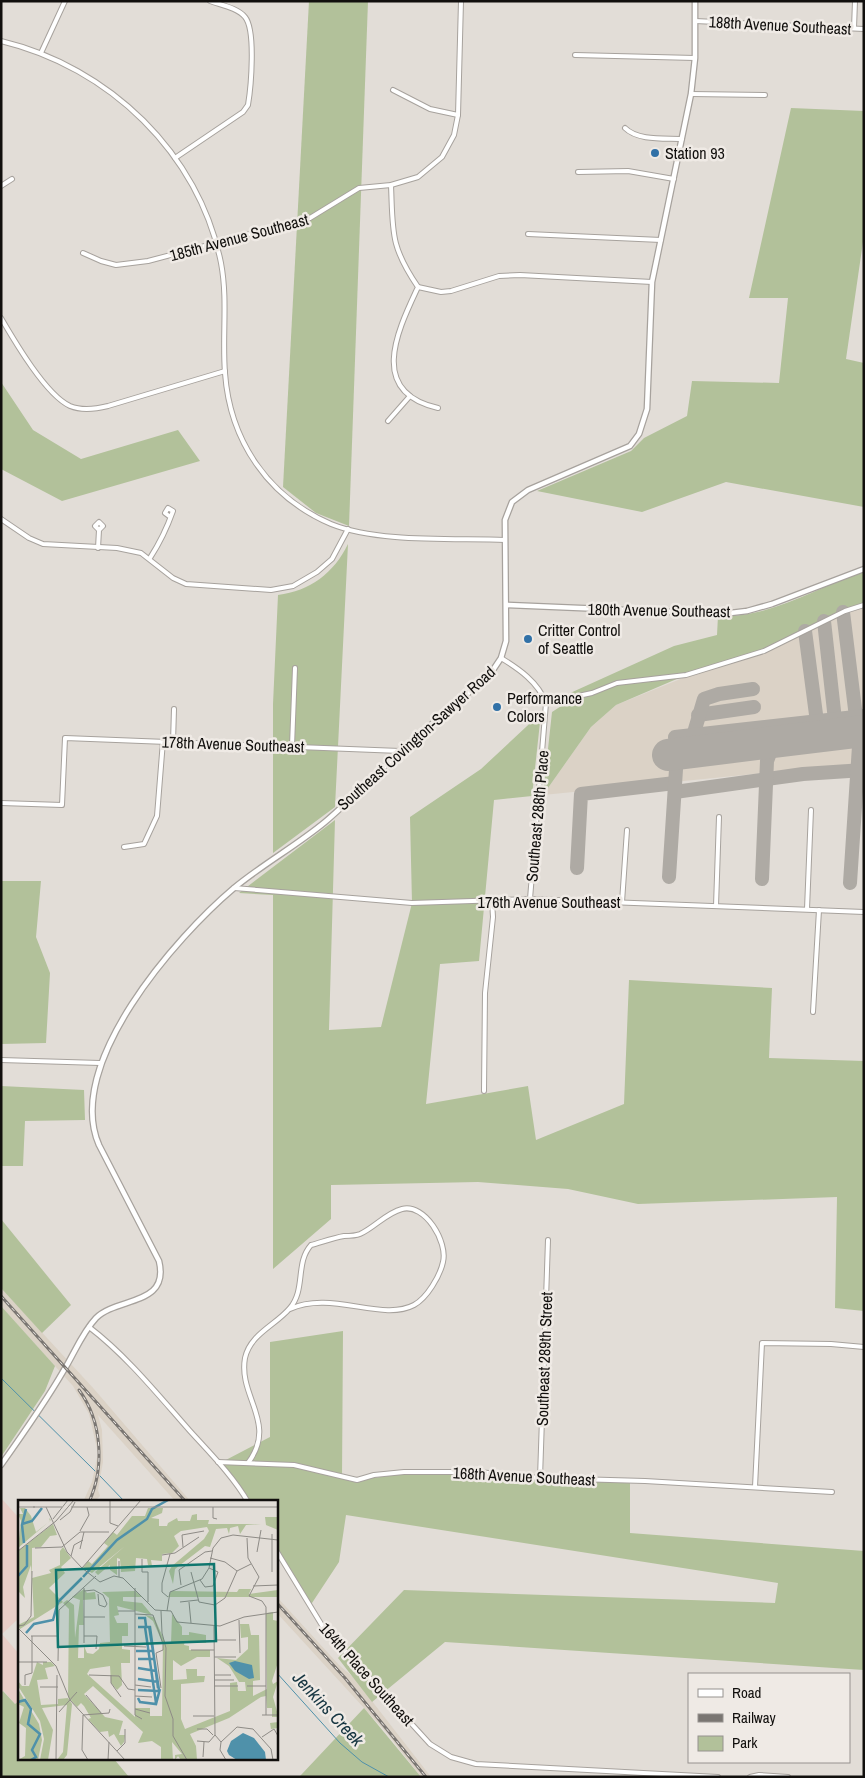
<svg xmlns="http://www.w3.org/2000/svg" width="865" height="1778" viewBox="0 0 865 1778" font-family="'Archivo Narrow',sans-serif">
<rect width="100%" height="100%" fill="#e2ddd7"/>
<!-- built -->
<g fill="#dbd2c6">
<path d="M864 605V763L543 795 591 727 616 705Z"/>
<path d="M1 1288 94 1389 191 1502H176L98 1415 102 1430 103 1462 98 1490 100 1496 94 1502H83L92 1482 98 1453 89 1414 73 1386 1 1306Z"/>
<path d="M276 1596 339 1665 354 1678 431 1777H421L387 1733 276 1612Z"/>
</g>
<!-- industrial -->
<path fill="#e7cec7" d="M1 1498 19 1518V1618L2 1634 19 1654V1701L15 1704 4 1691 1 1693Z"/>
<!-- green -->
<g fill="#b2c19a">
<path d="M309 1H368L349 526 316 513 283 487Z"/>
<path d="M791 108 864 111V235L846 359 864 363V507L726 482 642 512 537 491 631 451 644 438 687 416 692 381 779 383 788 298H749Z"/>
<path d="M1 382 33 430 81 459 178 430 200 461 62 501 1 469Z"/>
<path d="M348 544 335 807 273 853V704L278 595C310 591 334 573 348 544Z"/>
<path d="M864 571V605L843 612 764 651 686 675 616 705 591 727 543 795 552 712 569 701 568 694 674 646 717 635 718 616C772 618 815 588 864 571Z"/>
<path d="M541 713 532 796 494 800 479 961 440 964 426 1104 528 1086 536 1140 624 1104 629 980 772 988 769 1058 864 1061V1311L835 1308 837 1197 638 1204 568 1189 478 1182 331 1185V1219L273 1269V895L239 893 335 820 329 1030 381 1027 412 903 410 817 481 769Z"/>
<path d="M1 881H41L36 937 50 973 46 1043 1 1044Z"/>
<path d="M1 1086 84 1090 85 1120 25 1121 23 1166H1Z"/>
<path d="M1 1219 71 1305 42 1333 1 1288Z"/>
<path d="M1 1306 55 1366 45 1391 1 1457Z"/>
<path d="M343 1331 342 1477 358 1480 417 1472 630 1480V1533L864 1551V1670L445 1642 372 1702 338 1658 404 1590 775 1603 778 1583 346 1515 339 1562 310 1606 276 1550V1502H247L222 1462 270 1437V1342Z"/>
<path d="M3 1691 15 1704 19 1701V1759H114L129 1777H1V1693Z"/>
<path d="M364 1708 421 1777H299L301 1775Z"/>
</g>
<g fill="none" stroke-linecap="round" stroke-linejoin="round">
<!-- stream -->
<g stroke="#4f91aa" stroke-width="1">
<path d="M1 1378 95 1471"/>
<path d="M100 1476 125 1502"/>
<path d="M276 1672 340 1743 362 1762 389 1777"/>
</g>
<!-- taxiway -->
<g stroke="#aeaaa4" stroke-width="14">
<path d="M843 612 856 717"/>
<path d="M824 621 835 720"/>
<path d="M805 631 817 722"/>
<path d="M698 715 754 707"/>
<path d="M803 724 804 738"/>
<path d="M693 736 704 699 719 694 753 689"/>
<path d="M675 792 803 774 864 770"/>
<path d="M577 868 581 794 675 783"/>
<path d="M669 877 677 754 675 737 864 716"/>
<path d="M762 879 767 761 774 742"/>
<path d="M850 883 860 731"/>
</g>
<!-- runway -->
<path stroke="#aeaaa4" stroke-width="32" d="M668 755 864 731"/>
<!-- minor casing -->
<g stroke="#a7a29d" stroke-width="6">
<g id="minor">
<path d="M695 21 864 29"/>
<path d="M854 28 855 1"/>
<path d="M1 41C109 67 199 153 221 263 228 300 222 336 225 373 230 441 268 497 331 524 378 543 454 538 505 540"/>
<path d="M41 53 65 1"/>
<path d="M575 55 695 58"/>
<path d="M393 90 430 109 458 115"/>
<path d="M691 94 765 95"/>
<path d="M625 128C638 141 665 138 682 139"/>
<path d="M175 158 243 112 248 105C251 87 256 30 245 17 238 8 221 5 210 1"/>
<path d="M578 172 628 171 674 179"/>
<path d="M391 185C393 232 390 246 418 287 398 330 367 392 438 408"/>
<path d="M1 186 12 179"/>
<path d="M528 234 661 240"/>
<path d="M83 253 101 261 116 265 148 261 310 218 359 188 391 185 418 177 442 157 454 135 458 115 461 1"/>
<path d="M418 287 441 292 451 291 499 276 520 275 652 282"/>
<path d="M1 318C15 342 46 395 70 406 82 411 96 409 108 406L225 371"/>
<path d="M388 421 410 396"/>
<path d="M1 519 29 538 43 544 117 548 141 553 173 578 186 584 271 590 293 586 317 572 332 559 348 529"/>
<path d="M98 548 99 530 103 526 99 522 95 526 99 530"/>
<path d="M150 558C161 541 167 528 173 511L168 508 165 513 169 516"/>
<path d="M501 658C519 669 538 682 546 703L530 899"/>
<path d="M546 703 592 693 617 683 686 675 764 651 845 611 864 605"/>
<path d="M173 742 174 709"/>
<path d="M292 746 295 668"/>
<path d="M1 803 62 805 65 738 400 751"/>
<path d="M124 847 144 844 157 816 163 741"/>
<path d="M234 888 412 903 530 899 864 912"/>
<path d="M622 902 627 830"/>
<path d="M716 906 719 817"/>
<path d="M807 909 811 810"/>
<path d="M813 1012 819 910"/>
<path d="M1 1060 100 1063"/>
<path d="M484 1091 485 993 493 917 492 901"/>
<path d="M89 1327C127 1356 159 1396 190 1431 210 1453 233 1476 248 1502"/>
<path d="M218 1462 294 1465 357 1480 374 1475 404 1472H478L540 1478 645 1481 832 1492"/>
<path d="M248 1463C278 1423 238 1397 245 1358 250 1334 276 1325 290 1308 306 1289 295 1263 311 1245 322 1242 333 1238 344 1236 349 1236 355 1236 360 1234 374 1228 386 1213 402 1209 425 1203 448 1242 443 1262 440 1276 427 1298 414 1305 382 1322 331 1290 290 1309"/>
<path d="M540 1478 548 1240"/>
<path d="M755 1487 762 1343 831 1344 864 1347"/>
<path d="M276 1550 323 1627 430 1744 451 1757 476 1764 718 1777"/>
<path d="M750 1777 759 1775 788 1777"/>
</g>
</g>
<!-- tertiary casing -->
<g stroke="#a7a29d" stroke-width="7">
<g id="tertiary">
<path d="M507 605 722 614 747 611 772 604 864 569"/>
<path d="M1 1465C23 1434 45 1403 64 1370 75 1352 82 1333 96 1318 117 1297 170 1306 159 1261L99 1145C64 1064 176 937 234 888 263 864 296 846 325 822 351 800 374 775 400 752 430 725 461 700 491 673L501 658 506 641 505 520 512 502 528 490 630 446 639 434 647 409 652 282 691 94 695 58V1"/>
</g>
</g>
<!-- minor -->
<use href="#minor" stroke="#fff" stroke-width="4"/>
<!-- tertiary -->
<use href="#tertiary" stroke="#fff" stroke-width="4.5"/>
<!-- rail casing -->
<g stroke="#7a7672" stroke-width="3">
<g id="rail">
<path d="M1 1296 186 1502"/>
<path d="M79 1390C102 1421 105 1467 89 1502"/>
<path d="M276 1602 345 1678 426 1777"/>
</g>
</g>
<!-- rail -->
<use href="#rail" stroke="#efeae5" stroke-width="1" stroke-dasharray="4" stroke-linecap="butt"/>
</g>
<!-- markers -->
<g fill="#3171a7" stroke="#efeae5" stroke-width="2">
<circle cx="655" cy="153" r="5"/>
<circle cx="528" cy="639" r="5"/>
<circle cx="497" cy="707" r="5"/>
</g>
<g text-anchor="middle" stroke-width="5" stroke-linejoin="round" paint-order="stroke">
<!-- street labels -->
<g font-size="16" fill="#110f0d" stroke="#efeae5">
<text transform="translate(780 25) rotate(3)" y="6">188th Avenue Southeast</text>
<text transform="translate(239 237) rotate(-15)" y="6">185th Avenue Southeast</text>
<text transform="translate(659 610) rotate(1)" y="6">180th Avenue Southeast</text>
<text transform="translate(416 738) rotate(-42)" y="6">Southeast Covington-Sawyer Road</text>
<text transform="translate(233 744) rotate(2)" y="6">178th Avenue Southeast</text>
<text transform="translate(537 816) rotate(-85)" y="6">Southeast 288th Place</text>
<text x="549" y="908">176th Avenue Southeast</text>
<text transform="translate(544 1359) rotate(-88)" y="6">Southeast 289th Street</text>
<text transform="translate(524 1476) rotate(3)" y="6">168th Avenue Southeast</text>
<text transform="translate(367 1674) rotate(48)" y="6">164th Place Southeast</text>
</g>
<!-- poi labels -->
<g font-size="16" fill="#110f0d" stroke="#efeae5" text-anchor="start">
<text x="665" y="159">Station 93</text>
<text x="538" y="636">Critter Control<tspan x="538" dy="18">of Seattle</tspan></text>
<text x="507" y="704">Performance<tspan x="507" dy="18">Colors</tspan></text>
</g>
<!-- water labels -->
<g font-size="18" font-style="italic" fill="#163541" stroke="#efeae5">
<text transform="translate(328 1709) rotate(47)" y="6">Jenkins Creek</text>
</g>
</g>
<!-- overview -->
<g transform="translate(18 1500)">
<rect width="260" height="260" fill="#e2ddd7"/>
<path d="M2 8H7L13 16 18 32 32 21 31 18 33 20 0 48 3 21 0 14H5ZM130 8H145L144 13 133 18 141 19V26H149L150 23 159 18 160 21H172L174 15 179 14V20H191L190 24H243L228 25 222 34 220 26 212 28 211 34 209 28 198 29 192 47 187 46 157 69 155 84 151 71 154 66 186 39 191 31 189 27 163 31 156 36 161 46 154 53 144 54V61L133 60 134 66 130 65 129 59 118 58 117 71 103 72 102 59 99 58V75L92 70V65L80 75 77 72 107 46 74 73 65 68 70 61 74 64 90 46 86 43 95 32 99 35 114 16H127ZM260 12V30L248 25 247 17H259ZM35 24 39 35 32 36 23 47 14 48V77L13 65 5 87 7 98 1 92 0 112V51ZM45 47 53 58 43 67 47 73 31 88 45 102 2 129 0 125 16 117 14 78 33 73 31 70 42 65V51ZM66 89 69 93 77 92 78 99 65 100 66 125H61L60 158H66V146L69 153 75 154 81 149 82 143 92 142 91 98 84 92 117 91 124 97H105V101L124 103 134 115 99 106 101 115 96 116 99 123H110V136H104V149L112 150V163H103L104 185 99 190 93 183 92 166 72 169 69 174 117 217V208H132V216H144L145 144 135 121 127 115 136 117 148 144H153L154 114 164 127V135H171V132L188 135V143L167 141 166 145 171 146V150H192V157H179L163 166 155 160V180L169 179 168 169H179V176H187L186 182 163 184V219L167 229 212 211V183L219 182 220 191H228L227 182H221L211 166 199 158 218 160 230 149V137L223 138 222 124H231L233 135H241L242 180 235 181V196L249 189 248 113 255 112V120L260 121V162L254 181 255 184 260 181 255 197 260 215V228L253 229 252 223 260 222 259 217H254V208H249L248 196 243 197 211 218 172 234 178 246 179 260H163L160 256 157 260V255L164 254 154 242 155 260H143V247L134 241 120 243 125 232 75 186 66 194 87 217 105 221 101 235H107L106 242 103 246 96 234 91 237 90 231 82 232 70 219 73 218 66 206 63 203 59 207 50 197 51 109 45 103 49 100 56 105 57 138 62 100 54 97ZM221 89H233L231 94 260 90V97H150L153 91 219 92ZM19 162 25 165V162H33L37 166 27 168 30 179 19 180 23 205 40 204V199L50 198 54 204 49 255 45 260H39L45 252 49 205 24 208 35 230 30 260H22L26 239 22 221 0 186V181L4 186H11ZM0 189 21 224 24 240 20 260H0L7 256 8 228 1 223 6 207 0 204Z" fill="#b2c19a"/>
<path d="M217 161 234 165 236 178 231 179 217 171 211 163ZM225 233 236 238 247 252 248 260H219L211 255 209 251 213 241Z" fill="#4f91aa"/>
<path fill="none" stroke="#4f91aa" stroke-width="2.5" d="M4 24 14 21 24 8M6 43 4 25 8 9M0 76 9 66V45M65 77 99 40 129 19 134 9 150 0M120 118H127L128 126M131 126 141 190M120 127H132L140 188M127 127 138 203M8 133 16 124 35 120 40 102 64 78M118 151H134M120 159H136M120 168 138 171M120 179 141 182M120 190 141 191M120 198 122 202 138 204 142 189M0 202 7 200 13 209 10 224 22 234 14 250 18 257 13 260"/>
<path fill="none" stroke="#8e8b86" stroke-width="1" d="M92 0V23L100 26M0 7H17M15 7H44M28 7 49 52 64 68 82 82 96 76 105 78 137 110 153 111 159 122 202 126 226 117 260 112M53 7H260M195 7V18L199 19M35 19 50 0M42 20 52 12 57 2M62 31 71 15 69 7M62 32H91M254 34V72M229 38 230 58 241 77 231 96 244 101 248 107V215M165 47 164 35 186 31M17 48 44 47 62 32M62 49 66 32M0 51 38 21 56 0M239 52 243 30M144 55 157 53 181 37M53 56 56 45 65 40M192 58 207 62 219 71M124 59V72H130V102M101 61V77M64 68 123 0M219 71 233 64M173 72 181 102 197 105 207 98 219 71M182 80 187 87 195 86 200 72 191 68M163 85 161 70 187 52 194 51M235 86 260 85M117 88V215L124 219M66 91 76 90 85 95 89 104 87 107 81 105 80 94M150 97 144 92V83L152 54M162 102 180 100M171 102 173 123M100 111H117M143 111 144 133 148 148 147 196 155 219V236L169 260M149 111 152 92 184 79 191 68 195 48 203 38 215 35 260 40M117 114 135 115M135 115 145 144V150L138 153 143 188M66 117H87M221 120 222 153M0 126 6 125 13 116 14 71M196 126 197 235 203 242M0 128 38 166 52 200 107 260M13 136H39M66 136H79L78 149M196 140H218M66 143V88M106 146 128 147M173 150H196M196 157H218M40 161 41 110 78 76M0 162H29M71 175 101 176 110 189 117 190M93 175V183L103 197M196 175H213M196 180H216M7 185V175L14 173V136M117 185 133 187M196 186H220M229 186H248M22 187H40M68 195 84 214M117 196 134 197M117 209 132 213M41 212 59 192M244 215H260M175 216H196M179 229H189L195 235M244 237 256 229 260 236M179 241 191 242 197 235M203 242 219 227 235 229 253 249 255 260M203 242 202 250 208 260M99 251 107 243V229M185 257 186 242M38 260 39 175M70 260 64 250 65 215 91 213 92 209M90 260 91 242"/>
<path fill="#0f766e" fill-opacity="0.15" stroke="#0f766e" stroke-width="2.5" d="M196 64 198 141 40 147 38 70Z"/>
<rect width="260" height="260" fill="none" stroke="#110f0d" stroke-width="2.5"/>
</g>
<!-- border -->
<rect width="865" height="1778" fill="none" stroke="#110f0d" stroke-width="5"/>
<!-- legend -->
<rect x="688" y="1673" width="162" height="90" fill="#efeae5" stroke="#96928f"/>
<rect x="698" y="1689" width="25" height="8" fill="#ffffff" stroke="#96928f"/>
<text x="732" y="1698" font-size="15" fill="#110f0d">Road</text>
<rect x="698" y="1714" width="25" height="8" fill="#7a7672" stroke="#96928f"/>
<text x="732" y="1723" font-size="15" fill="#110f0d">Railway</text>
<rect x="698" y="1736" width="25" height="15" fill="#b2c19a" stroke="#96928f"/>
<text x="732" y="1748" font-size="15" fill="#110f0d">Park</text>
</svg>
